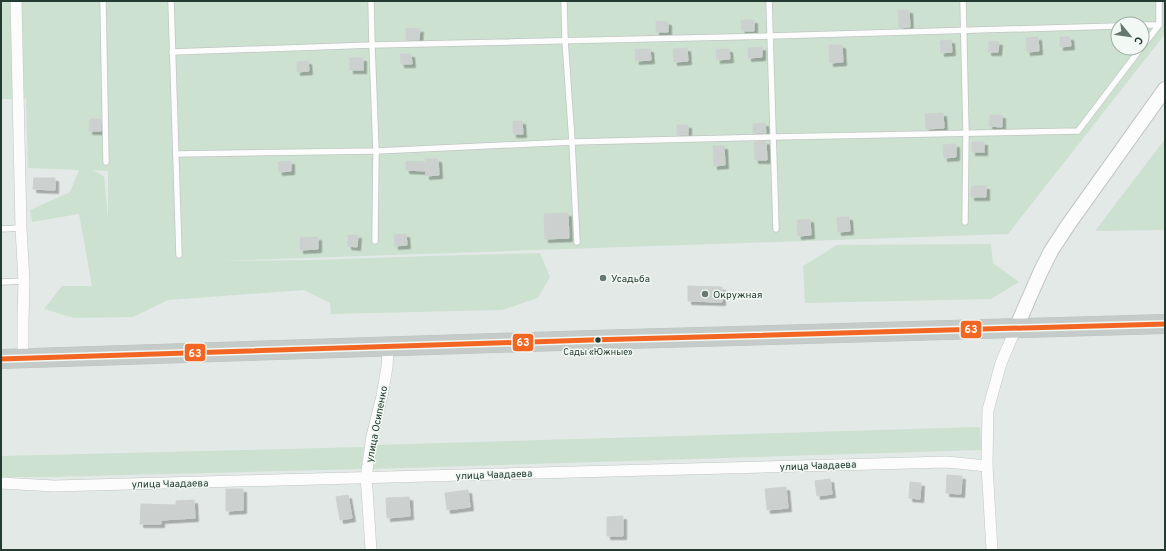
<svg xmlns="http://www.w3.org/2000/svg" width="1166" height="551" viewBox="0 0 1166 551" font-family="Overpass,sans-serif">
<defs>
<filter id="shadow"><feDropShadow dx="3.5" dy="3.5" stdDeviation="0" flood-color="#0004"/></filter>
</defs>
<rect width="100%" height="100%" fill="#e3e9e6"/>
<!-- green -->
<g fill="#cde1d0" fill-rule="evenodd">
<path d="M1 1H1165V34L1008 234 219 261 313 260 428 256 540 253 550 277 538 298 502 310 331 314 330 303 304 290 168 300 133 317 74 318 44 309 62 286H92L79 214 32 222 30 210 70 192 79 170 28 168 26 99H1ZM1118 24H1142V48H1118ZM93 170 108 171V220L104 176Z"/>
<path d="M1165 139V230L1095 231Z"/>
<path d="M991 244 993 263 1019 282 991 299 805 303 803 266 837 245Z"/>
<path d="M980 427 981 450 373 469 375 445Z"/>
<path d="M364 447 361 469 48 477H1V456Z"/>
</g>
<!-- building -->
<g fill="#ccd1cf" stroke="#ccd2cf" filter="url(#shadow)">
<path d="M898 10H909L910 27 899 28Z"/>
<path d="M741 20H754V31H742Z"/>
<path d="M656 21 668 22V32H656Z"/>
<path d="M406 28 420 29 419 40H406Z"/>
<path d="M1038 37 1039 51 1027 52 1026 38Z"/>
<path d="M1060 37H1070L1071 46 1060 47Z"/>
<path d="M951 40 952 52 941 53 940 41Z"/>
<path d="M989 41 999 42 998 52H988Z"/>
<path d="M829 45H842L843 62 830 63Z"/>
<path d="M762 47V57L748 58V48Z"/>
<path d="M687 48 688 61 674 62 673 49Z"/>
<path d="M635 49H650L651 60 636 61Z"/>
<path d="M716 49H729L730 59 717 60Z"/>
<path d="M400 54H411L412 64H401Z"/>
<rect x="350" y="58" width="13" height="12"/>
<path d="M308 61 309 71 297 72V62Z"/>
<path d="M943 113 944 128 926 129 925 114Z"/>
<path d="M990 115H1002V127L989 126Z"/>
<path d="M90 119H101V131H89Z"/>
<path d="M513 121H522L523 134H513Z"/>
<path d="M765 123 766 133H753V124Z"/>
<rect x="677" y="125" width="11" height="10"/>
<path d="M766 141 767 160H755L754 142Z"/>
<rect x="972" y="142" width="12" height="10"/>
<path d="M956 144V157L944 158 943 145Z"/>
<path d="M713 146H724L725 165 714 166Z"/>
<path d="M425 159H438L439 175 426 176V171L406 170V161L426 162Z"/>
<path d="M291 161V171L279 172 278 162Z"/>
<path d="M34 178H55V190L33 189Z"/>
<path d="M972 186H986V197H971Z"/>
<path d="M568 213 569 238 545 239 544 214Z"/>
<path d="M837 217H849L850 231 838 232Z"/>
<path d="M810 219 811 235 798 236 797 220Z"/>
<path d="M406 234 407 245 395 246 394 235Z"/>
<path d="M348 235H358L357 247 348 246Z"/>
<path d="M318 237V249L300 250V238Z"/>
<path d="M688 286 722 287V302L688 301Z"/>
<path d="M947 475 962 476 961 494 946 493Z"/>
<path d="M830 479 832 494 817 496 815 481Z"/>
<path d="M910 482 921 483 920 499 909 498Z"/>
<path d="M786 487 788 508 767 510 765 489Z"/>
<path d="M226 489H243V510L226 511Z"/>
<path d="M468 490 470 507 447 510 445 493Z"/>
<path d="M348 495 352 518 340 520 336 497Z"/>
<path d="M409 497 410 516 387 518 386 498Z"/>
<path d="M194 500 195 518 161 520V524H140L141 504 176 505V501Z"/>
<path d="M623 516V536H607V517Z"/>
</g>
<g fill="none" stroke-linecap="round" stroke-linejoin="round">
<!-- service casing -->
<g stroke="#c0c6c3" stroke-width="7">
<g id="service">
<path d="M103 1 106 162"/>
<path d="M171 1 179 255"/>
<path d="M564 1 565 40 572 142 577 242"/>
<path d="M769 1 776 229"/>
<path d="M963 1 966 133 965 222"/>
<path d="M1142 25H1159"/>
<path d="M1142 47 1159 25V1"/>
<path d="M172 52 372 45 371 1"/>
<path d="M176 154 376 151 572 142 773 137 1078 131 1141 48"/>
<path d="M1 229 21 228"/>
<path d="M375 241 376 151 372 45 770 36 1118 26"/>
<path d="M1 282 24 281"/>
</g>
</g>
<!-- minor casing -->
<g stroke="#c0c6c3" stroke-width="12">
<g id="minor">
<path d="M16 1 21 228 24 281 23 321V358"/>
<path d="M1 483 54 486 947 462 987 466"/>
<path d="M371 550 367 489 366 478 372 436 382 396 387 367 388 347"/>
<path d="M992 550 987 466 988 410 1001 363 1016 328"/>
</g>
</g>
<!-- tertiary casing -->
<g stroke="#c0c6c3" stroke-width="16">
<path id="tertiary" d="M1016 328 1040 273 1051 251 1068 225 1165 89"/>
</g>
<!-- trunk casing -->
<g stroke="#bcc5c1" stroke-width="20">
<path id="trunk" d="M1 359 590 340 1165 324"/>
</g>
<!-- service -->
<use href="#service" stroke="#fbfcfb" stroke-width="5.5"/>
<!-- minor -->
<use href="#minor" stroke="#fbfcfb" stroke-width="11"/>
<!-- tertiary -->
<use href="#tertiary" stroke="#fbfcfb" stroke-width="14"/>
<!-- trunk -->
<use href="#trunk" stroke="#c4cbc8" stroke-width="19"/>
<!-- bus-1 casing -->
<g stroke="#f2f8f4" stroke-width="8">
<path id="bus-1" d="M1 359 590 340 1165 324"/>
</g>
<!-- bus-1 -->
<use href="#bus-1" stroke="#f26522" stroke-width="5"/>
</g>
<!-- markers -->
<g fill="#667870" stroke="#f2f8f4" stroke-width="1.5">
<circle cx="603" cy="278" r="4"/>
<circle cx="705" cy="294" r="4"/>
</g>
<circle fill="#233b30" stroke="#f2f8f4" stroke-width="1.5" cx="598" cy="340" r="3.5"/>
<g text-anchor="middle" stroke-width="3" stroke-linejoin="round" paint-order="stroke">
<!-- bus labels -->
<g font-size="9" fill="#233b30" stroke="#f2f8f4">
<text x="598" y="355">Сады «Южные»</text>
</g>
<!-- poi labels -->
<g font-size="10" fill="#233b30" stroke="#f2f8f4" text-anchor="start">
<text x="611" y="282">Усадьба</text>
<text x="713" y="298">Окружная</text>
</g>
<!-- street labels -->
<g font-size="10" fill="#233b30" stroke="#f2f8f4">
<text transform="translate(376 424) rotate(-79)" y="4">улица Осипенко</text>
<text transform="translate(818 465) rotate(-2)" y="4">улица Чаадаева</text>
<text transform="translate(494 474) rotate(-2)" y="4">улица Чаадаева</text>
<text transform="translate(170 483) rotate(-1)" y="4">улица Чаадаева</text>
</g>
</g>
<g stroke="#f2f8f4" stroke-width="1.5">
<rect x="960" y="320" width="22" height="19" rx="4" fill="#f26522"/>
<rect x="512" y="333" width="22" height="19" rx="4" fill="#f26522"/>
<rect x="184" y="343" width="22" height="19" rx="4" fill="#f26522"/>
</g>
<g font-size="11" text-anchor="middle" font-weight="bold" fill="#fff">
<text x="971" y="333">63</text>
<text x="523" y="346">63</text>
<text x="195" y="357">63</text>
</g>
<!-- border -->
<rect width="1166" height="551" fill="none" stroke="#233b30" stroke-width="4"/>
<!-- north arrow -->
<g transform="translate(1130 36) rotate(119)"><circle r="19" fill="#f2f8f4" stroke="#9faca6"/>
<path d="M0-3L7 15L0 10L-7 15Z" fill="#667870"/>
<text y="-6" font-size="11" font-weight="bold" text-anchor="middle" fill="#233b30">С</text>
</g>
</svg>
